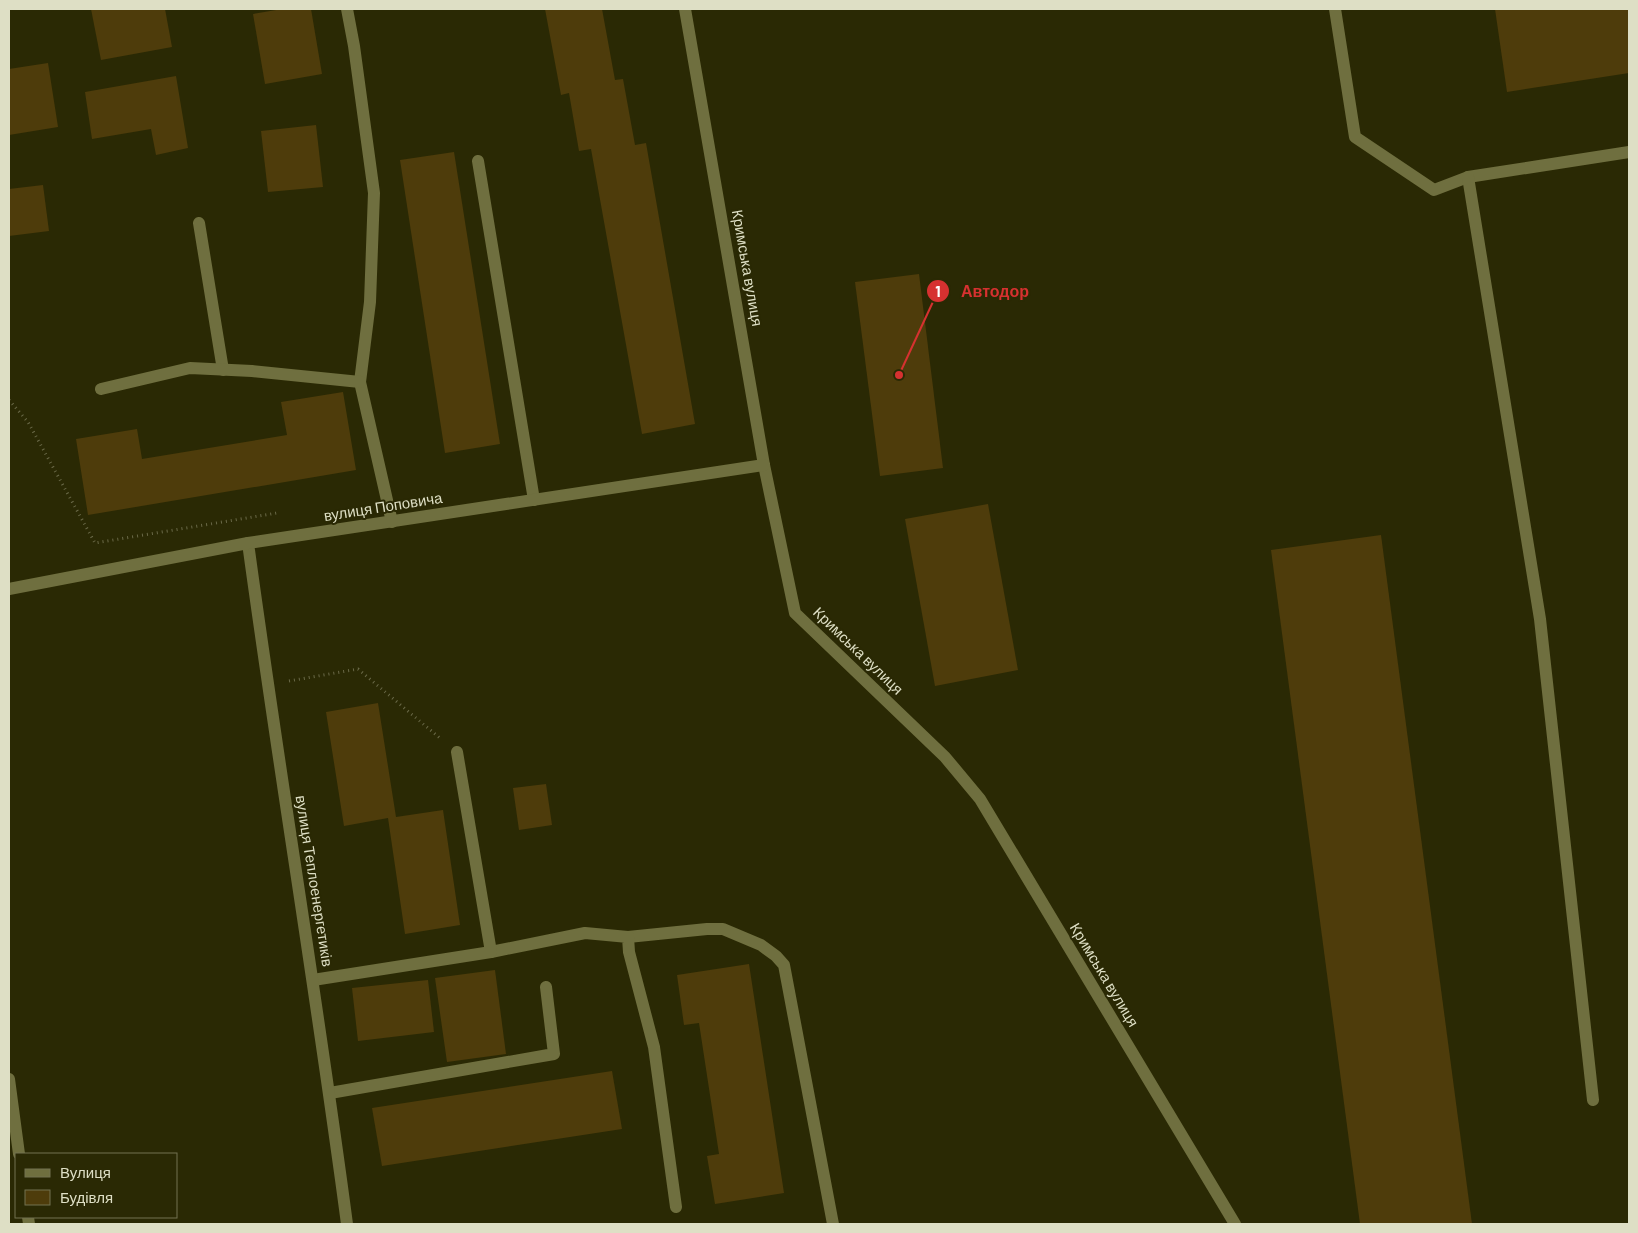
<svg xmlns="http://www.w3.org/2000/svg" width="1638" height="1233" viewBox="0 0 1638 1233" font-family="Barlow,sans-serif">
<rect width="100%" height="100%" fill="#2a2904"/>
<!-- building -->
<g fill="#4e3c0b">
<path d="M91 9H165L172 47 101 60Z"/>
<path d="M282 9H311L322 74 265 84 253 14Z"/>
<path d="M545 9H602L615 80 623 79 635 145 646 143 695 424 642 434 591 149 579 151 569 93 561 95Z"/>
<path d="M1495 9H1629V73L1507 92Z"/>
<path d="M48 63 58 127 9 135V69Z"/>
<path d="M176 76 188 148 156 155 151 129 92 139 85 92Z"/>
<path d="M316 125 323 187 268 192 261 131Z"/>
<path d="M454 152 500 444 445 453 400 160Z"/>
<path d="M43 185 49 231 9 236V189Z"/>
<path d="M919 274 943 468 880 476 855 282Z"/>
<path d="M343 392 356 470 88 515 76 439 137 429 142 459 287 435 281 402Z"/>
<path d="M988 504 1018 670 935 686 905 519Z"/>
<path d="M1381 535 1472 1224H1360L1271 550Z"/>
<path d="M378 703 396 817 443 810 460 925 405 934 388 818 344 826 326 712Z"/>
<path d="M546 784 552 825 519 830 513 788Z"/>
<path d="M749 964 784 1193 715 1204 707 1156 719 1154 699 1023 684 1025 677 975Z"/>
<path d="M495 970 506 1054 447 1062 435 978Z"/>
<path d="M428 980 434 1032 358 1041 352 988Z"/>
<path d="M612 1071 622 1129 382 1166 372 1108Z"/>
</g>
<g fill="none" stroke-linecap="round" stroke-linejoin="round">
<!-- path -->
<g stroke="#6a6948" stroke-width="3" stroke-dasharray="1 4" stroke-linecap="butt">
<path d="M9 400 28 422 95 543 277 513"/>
<path d="M289 681 358 669 441 739"/>
</g>
<!-- lane -->
<g stroke="#6f6f3f" stroke-width="12">
<path d="M347 9 354 46 374 193 370 302 360 382 392 522"/>
<path d="M1335 9 1355 137 1434 190 1468 177 1629 152"/>
<path d="M478 161 534 500"/>
<path d="M1468 177 1540 619 1593 1100"/>
<path d="M199 223 223 370"/>
<path d="M101 389 190 368 252 371 360 382"/>
<path d="M628 937 707 929H723L761 945 776 956 784 965 833 1224"/>
<path d="M491 952 585 933 628 937 629 952 654 1047 676 1207"/>
<path d="M313 980 491 952 457 752"/>
<path d="M330 1093 554 1054 546 987"/>
</g>
<!-- street -->
<g stroke="#6f6f3f" stroke-width="12">
<path d="M685 9 764 465 795 613 945 757 980 799 1235 1224"/>
<path d="M248 543C279 771 317 997 347 1224"/>
<path d="M9 589 248 543 764 465"/>
<path d="M9 1079 19 1154"/>
<path d="M28 1217 29 1224"/>
</g>
</g>
<g text-anchor="middle" stroke-width="4" stroke-linejoin="round" paint-order="stroke">
<!-- street labels -->
<g font-size="15" fill="#dedfc5" stroke="#2a2904">
<text transform="translate(747 268) rotate(80)" y="5">Кримська вулиця</text>
<text transform="translate(383 507) rotate(-9)" y="5">вулиця Поповича</text>
<text transform="translate(858 651) rotate(44)" y="5">Кримська вулиця</text>
<text transform="translate(314 881) rotate(81)" y="5">вулиця Теплоенергетиків</text>
<text transform="translate(1104 975) rotate(59)" y="5">Кримська вулиця</text>
</g>
</g>
<!-- callouts -->
<path fill="none" stroke="#d63130" stroke-width="2" d="M899 375L938 291"/>
<g fill="#d63130" stroke="#2a2904" stroke-width="2">
<circle cx="899" cy="375" r="5"/>
<circle cx="938" cy="291" r="12"/>
</g>
<g font-size="15" text-anchor="middle" font-weight="bold" fill="#fff">
<text x="938" y="297">1</text>
</g>
<g font-size="16" text-anchor="middle" font-weight="bold" fill="#d63130" stroke="#2a2904" stroke-width="4" stroke-linejoin="round" paint-order="stroke">
<text x="995" y="297">Автодор</text>
</g>
<!-- border -->
<rect width="1638" height="1233" fill="none" stroke="#dedfc5" stroke-width="20"/>
<!-- legend -->
<rect x="15" y="1153" width="162" height="65" fill="#2a2904" stroke="#727251"/>
<rect x="25" y="1169" width="25" height="8" fill="#6f6f3f" stroke="#727251"/>
<text x="60" y="1178" font-size="15" fill="#dedfc5">Вулиця</text>
<rect x="25" y="1190" width="25" height="15" fill="#4e3c0b" stroke="#727251"/>
<text x="60" y="1203" font-size="15" fill="#dedfc5">Будівля</text>
</svg>
